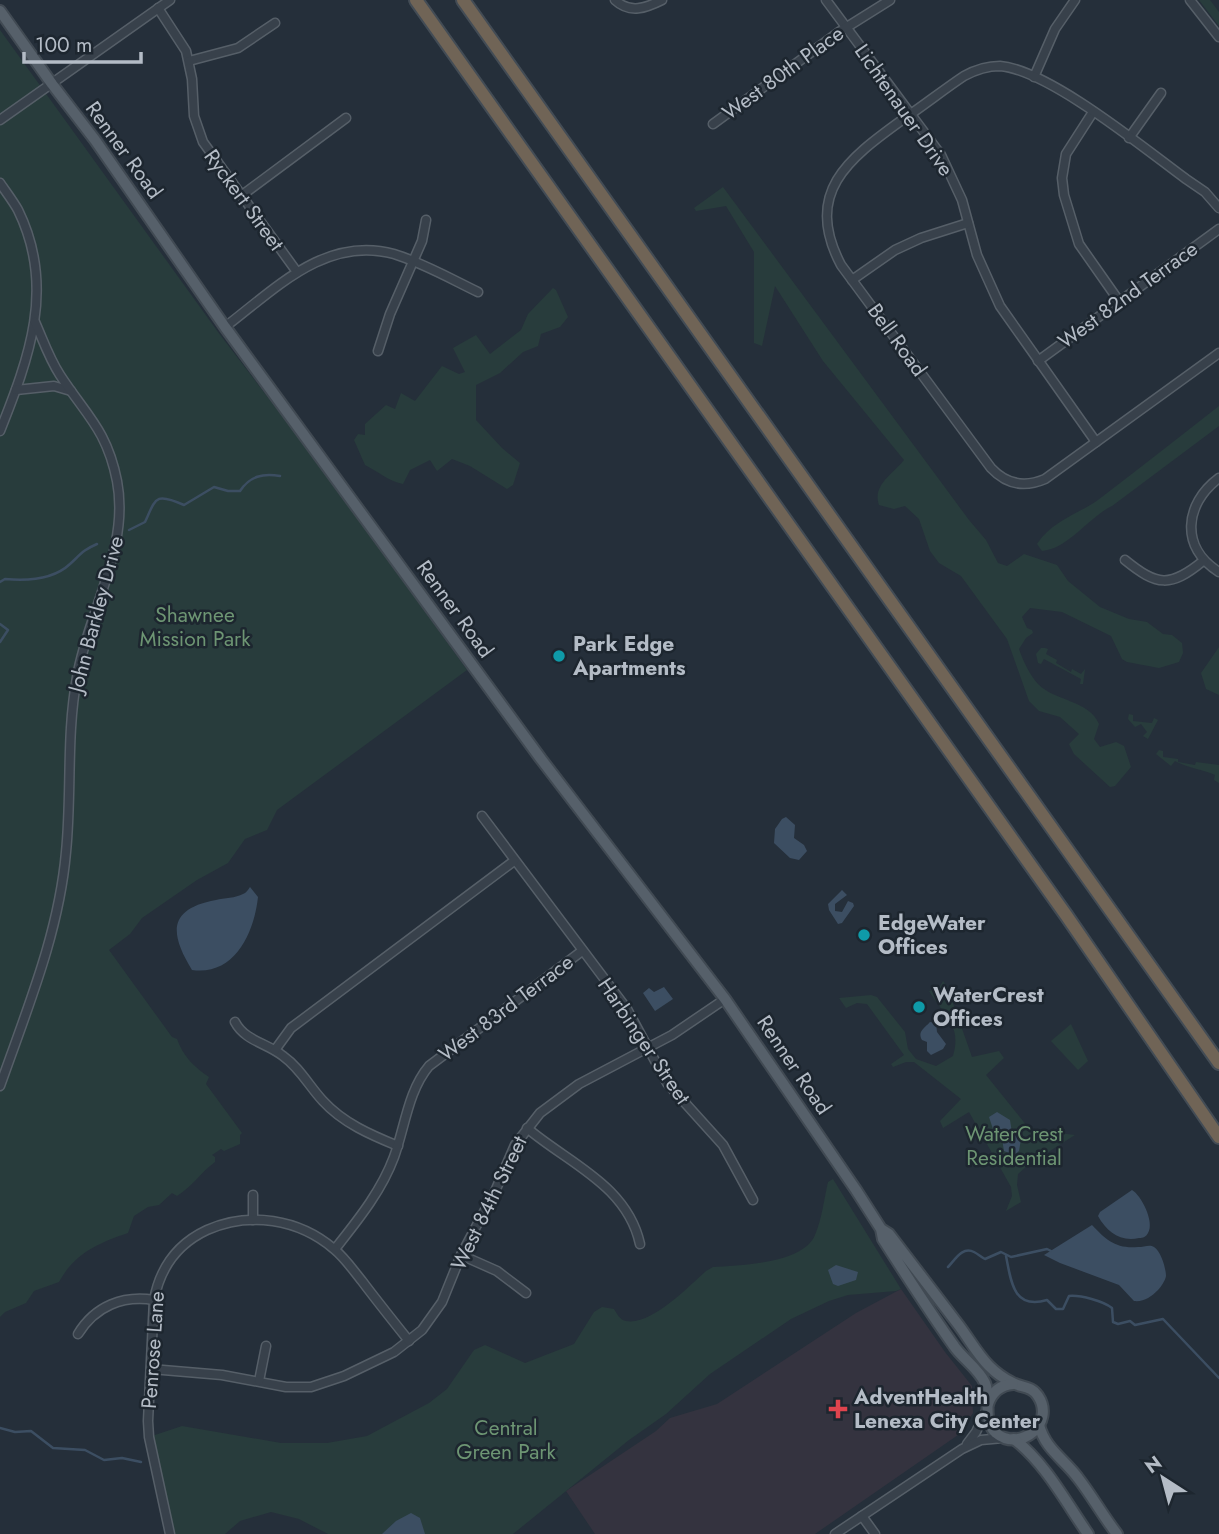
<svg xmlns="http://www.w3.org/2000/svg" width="1219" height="1534" viewBox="0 0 1219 1534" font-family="Jost,sans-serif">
<rect width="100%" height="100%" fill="#252f3a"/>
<!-- medical -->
<path fill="#34333f" d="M901 1289 945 1352 972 1386 973 1413 958 1435 815 1534H595L566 1491 656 1431 670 1418 717 1404 856 1313Z"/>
<!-- green -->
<g fill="#283c3c">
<path d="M1199 0H1210L1219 12V26Z"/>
<path d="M0 30 218 332 321 467 467 670 277 810 267 830 245 839 228 863 197 880 142 918 130 934 109 950 172 1037 177 1039C183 1056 194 1067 209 1077L206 1084 242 1133 240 1135V1144L224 1151 221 1149 212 1155 215 1157V1162C200 1173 193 1186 177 1196L172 1193 159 1205 148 1207 134 1216 128 1233C98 1243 74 1254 59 1282L34 1291 26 1303 5 1312 0 1317Z"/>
<path d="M723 187 969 520 986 540 998 563 1007 566 1024 554 1057 565 1068 581 1100 607 1129 619 1147 622 1163 634 1172 635 1182 643 1183 653 1179 662 1159 668 1127 662 1122 659 1111 636 1062 612 1030 608 1022 617 1027 628 1032 630 1033 633 1026 638 1019 649C1023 661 1030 675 1038 684 1054 701 1089 700 1099 724L1094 739 1100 747 1116 742 1124 746 1131 767 1115 786 1110 787 1074 754 1069 744 1079 734 1060 717 1039 711 1029 701 1007 639 961 576 939 563 930 551 919 519 905 506 894 509 879 505C872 485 893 474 904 460L823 361 775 286 762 346 754 343V252L726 206 696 211 694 208Z"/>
<path d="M553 288 556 290 568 317 560 327 541 334 538 346 523 352 500 373 476 385V420L502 448 520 463 513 485 507 489 470 466 452 459 437 471 430 460 410 470 403 484C390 482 377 471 365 465L354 440 358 434 365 435V424L386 405 395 409 401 393 415 401 442 366 459 374 465 372 453 348 476 335 490 354 521 330 528 314Z"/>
<path d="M1219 406V426L1112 506C1089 517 1068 549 1042 551L1037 544C1052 521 1078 514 1098 500 1139 469 1179 437 1219 406Z"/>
<path d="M1219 647V695L1206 689 1201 673Z"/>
<path d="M1045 648 1048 649 1046 654 1057 660 1056 663 1071 672 1072 669 1081 674 1085 669 1083 684H1080L1081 679 1044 659 1041 664 1038 663 1036 654 1041 648Z"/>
<path d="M1129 714 1133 715V721L1152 723 1154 718 1158 720 1148 739 1143 736 1147 732 1141 724 1135 727 1128 719Z"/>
<path d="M1159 750 1163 751V757L1178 759V762L1195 765 1196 762 1219 765V783L1214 780 1215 775C1202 769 1187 768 1175 761L1171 766 1156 754Z"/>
<path d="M943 981 947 986 972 1057 999 1051 1004 1058 986 1075 1040 1142 1059 1133 1075 1135 1028 1165 1018 1174 1017 1185 1021 1202 1006 1211 1012 1196 1011 1187 969 1112 943 1128 940 1121 961 1099 914 1062H906L893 1067 891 1064 904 1055 867 1004 857 1003 846 1008 839 998 871 995 877 997 905 1032 908 1049 916 1059 936 1066 953 1056C962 1025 944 1016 929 991L939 988Z"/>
<path d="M1071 1024 1088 1061 1078 1070 1051 1041Z"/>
<path d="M833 1179 901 1289 896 1291 848 1295 829 1301 791 1319 710 1374 666 1414 629 1440 513 1534H328L299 1519 271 1512 240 1521 225 1534H170L149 1437 182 1426 281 1443H327L367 1436 429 1403 447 1389 474 1350 485 1345 525 1363 574 1344 594 1312 602 1307 614 1309C617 1314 620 1320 626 1321 651 1326 689 1286 706 1271L713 1267C740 1265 803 1264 815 1235 822 1219 824 1199 828 1182Z"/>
</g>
<!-- water -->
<g fill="#3c4e62">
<path d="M786 817 795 825 794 838 804 845 807 851 799 860 790 858 774 843 775 829 782 819Z"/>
<path d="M250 887 258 897C254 934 234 976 192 970 170 934 167 909 216 900 224 898 236 898 243 894 246 893 248 890 250 887Z"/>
<path d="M842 890 847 895 835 904V911L842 912 848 901 853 903 854 906 842 923 838 924 829 910 828 904Z"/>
<path d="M664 987 673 999 655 1011 643 993 649 988 654 992Z"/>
<path d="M930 1022 936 1023 937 1032 946 1044 943 1049 931 1055 927 1051V1042L922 1040C917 1031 925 1028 930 1022Z"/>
<path d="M997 1112 1010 1120 1012 1133 1021 1139 1019 1151 1014 1155 1004 1151 1002 1139 993 1129 989 1117Z"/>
<path d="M1132 1190C1141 1195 1155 1222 1148 1233 1146 1237 1143 1238 1139 1238 1120 1242 1107 1232 1098 1216L1100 1212Z"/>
<path d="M1092 1225C1106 1240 1116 1249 1138 1247 1144 1247 1150 1244 1154 1247 1161 1251 1166 1269 1166 1276 1165 1281 1161 1287 1158 1290 1151 1297 1144 1302 1134 1301L1119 1285 1060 1263 1044 1255Z"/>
<path d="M836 1265 858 1272 856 1280 838 1286 833 1284 828 1270Z"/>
<path d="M411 1513 420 1518 425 1534H382L396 1521Z"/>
</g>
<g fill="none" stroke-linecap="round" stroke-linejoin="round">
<!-- stream -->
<g stroke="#3c4e62" stroke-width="2.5">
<path d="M129 530 145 522C156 498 155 492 184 505L214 487 228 491H240C250 476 263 473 280 476"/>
<path d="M0 582 5 579C27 581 53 580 70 564 81 554 83 550 97 544"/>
<path d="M0 624 8 630 0 642"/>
<path d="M1006 1256C1011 1281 1013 1310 1047 1300L1056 1309H1063L1069 1296C1081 1295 1103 1301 1112 1308L1113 1322 1118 1324 1130 1321 1135 1325 1163 1319 1219 1378"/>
<path d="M948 1267C955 1260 962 1246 974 1252 978 1254 981 1257 985 1259L1001 1252 1011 1257 1047 1249 1051 1251"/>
<path d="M0 1428 15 1432 31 1431 53 1448 85 1450 104 1460 122 1458 141 1462"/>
</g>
<!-- minor casing -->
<g stroke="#565f68" stroke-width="11">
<g id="minor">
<path d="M615 0C630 14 646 8 662 0"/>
<path d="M826 0 941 155 962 200 977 255 1000 306 1096 442"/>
<path d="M1190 0 1219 37"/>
<path d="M158 8 186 51 192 79 194 116 203 142 297 272"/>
<path d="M189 61 238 48 275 23"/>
<path d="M1034 77 1055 29 1075 0"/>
<path d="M1093 112 1066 154 1062 178 1064 195 1079 244 1119 301"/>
<path d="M0 120 170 0"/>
<path d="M713 124 839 32 890 0"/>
<path d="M1129 138 1161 93"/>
<path d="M0 183C6 192 13 201 18 210 56 287 29 358 0 431"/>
<path d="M241 196 346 118"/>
<path d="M1219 208 1205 192 1186 179C1145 149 1049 70 1000 66 987 66 975 70 964 76 943 90 923 106 902 120 848 159 803 193 841 265L991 468C1006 484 1024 488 1045 479L1219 353"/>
<path d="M852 280 895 250 921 238 968 223"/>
<path d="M225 327C275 289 326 235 394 254 423 263 451 279 478 292"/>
<path d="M378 351 390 314 422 241 426 220"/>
<path d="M1038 361 1219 229"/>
<path d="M16 390 54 386 71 391"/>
<path d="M1219 478C1184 504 1180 548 1219 572"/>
<path d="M1125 560C1157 586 1170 588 1203 561"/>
<path d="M482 816 627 1009 667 1083 723 1145 753 1200"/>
<path d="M235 1022C245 1041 267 1043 283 1056 300 1068 309 1086 323 1101 343 1123 371 1135 398 1146"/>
<path d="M275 1050 291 1028 514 861"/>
<path d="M0 1086C27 1009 59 933 66 852 72 793 66 735 77 677 88 612 130 548 117 481 107 430 86 415 60 375 49 358 43 340 35 322"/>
<path d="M527 1128C568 1163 627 1185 640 1244"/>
<path d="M253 1195V1220"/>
<path d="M335 1249C357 1221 381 1192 394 1157 405 1127 408 1091 429 1066L582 951"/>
<path d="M461 1255 497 1271 526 1293"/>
<path d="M78 1334C95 1306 123 1295 154 1300"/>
<path d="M151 1369 222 1375 286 1387H311L344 1376 394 1352 422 1330 442 1302 461 1255 496 1189 515 1145 540 1113 579 1084 672 1035 725 999"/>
<path d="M259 1381 266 1346"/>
<path d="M967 1444 976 1432 986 1411"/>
<path d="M862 1516 875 1534"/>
<path d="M170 1534 149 1437 148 1421 154 1300C160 1268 177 1244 207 1230 249 1211 299 1219 334 1249 345 1258 353 1270 362 1281 377 1301 393 1321 409 1341"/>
<path d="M835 1534 962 1449 981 1440 1003 1438"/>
</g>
</g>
<!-- major casing -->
<g stroke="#414a53" stroke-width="14">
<g id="major">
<path d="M0 11 52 84 95 140 225 327 541 759 725 999 856 1190 881 1229 883 1239C906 1275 929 1311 954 1346 962 1358 979 1369 985 1383 992 1400 981 1419 996 1433 1020 1453 1056 1423 1038 1396 1031 1385 1020 1388 1011 1382 1003 1378 995 1372 989 1366 977 1354 968 1337 957 1323 935 1294 912 1264 889 1234L881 1229"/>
<path d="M988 1404C992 1392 1000 1385 1013 1384"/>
<path d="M1039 1425C1045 1449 1064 1459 1078 1478 1092 1496 1103 1516 1117 1534"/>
<path d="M1014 1439C1046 1464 1065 1501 1088 1534"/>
</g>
</g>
<!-- highway casing -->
<g stroke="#434c55" stroke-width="16">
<g id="highway">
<path d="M416 0 1066 915 1219 1137"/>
<path d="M463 0 1219 1063"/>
</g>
</g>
<!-- minor -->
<use href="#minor" stroke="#38414b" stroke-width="8"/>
<!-- major -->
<use href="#major" stroke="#56606a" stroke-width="10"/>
<!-- highway -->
<use href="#highway" stroke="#706456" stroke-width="12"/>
</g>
<!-- markers -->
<g fill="#0f9aa8" stroke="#1d262f" stroke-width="2.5">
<circle cx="559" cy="656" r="7"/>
<circle cx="864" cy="935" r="7"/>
<circle cx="919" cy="1007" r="7"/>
</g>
<path fill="#e0444e" stroke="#1d262f" stroke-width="2.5" d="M834.5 1398.5h7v7h7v7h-7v7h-7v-7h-7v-7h7z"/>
<g text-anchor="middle" stroke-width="5" stroke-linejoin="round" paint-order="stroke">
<!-- street labels -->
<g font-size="21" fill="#b4bcc6" stroke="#1d262f">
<text transform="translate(783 73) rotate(-36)" y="7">West 80th Place</text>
<text transform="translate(904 110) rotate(55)" y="7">Lichtenauer Drive</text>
<text transform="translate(124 150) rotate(54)" y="7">Renner Road</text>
<text transform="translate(244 200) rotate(54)" y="7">Ryckert Street</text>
<text transform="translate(1128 295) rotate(-36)" y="7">West 82nd Terrace</text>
<text transform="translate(897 340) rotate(54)" y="7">Bell Road</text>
<text transform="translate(455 609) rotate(54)" y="7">Renner Road</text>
<text transform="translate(96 614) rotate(-75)" y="7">John Barkley Drive</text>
<text transform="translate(506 1008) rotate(-37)" y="7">West 83rd Terrace</text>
<text transform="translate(644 1041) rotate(56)" y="7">Harbinger Street</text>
<text transform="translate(794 1065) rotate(56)" y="7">Renner Road</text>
<text transform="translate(489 1203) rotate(-64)" y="7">West 84th Street</text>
<text transform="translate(153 1350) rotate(-86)" y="7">Penrose Lane</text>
</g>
<!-- park labels -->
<g font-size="21" fill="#6d9573" stroke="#1d262f">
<text x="195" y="622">Shawnee<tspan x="195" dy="24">Mission Park</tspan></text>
<text x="1014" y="1141">WaterCrest<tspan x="1014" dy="24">Residential</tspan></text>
<text x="506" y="1435">Central<tspan x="506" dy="24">Green Park</tspan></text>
</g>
<!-- poi labels -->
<g font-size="21" font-weight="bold" fill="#b4bcc6" stroke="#1d262f" text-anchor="start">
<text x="573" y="651">Park Edge<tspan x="573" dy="24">Apartments</tspan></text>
<text x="878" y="930">EdgeWater<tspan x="878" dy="24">Offices</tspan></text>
<text x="933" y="1002">WaterCrest<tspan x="933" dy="24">Offices</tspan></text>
<text x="854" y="1404">AdventHealth<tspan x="854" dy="24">Lenexa City Center</tspan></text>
</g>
</g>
<!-- north arrow -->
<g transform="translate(1163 1478) rotate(324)" stroke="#1d262f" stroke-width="5" paint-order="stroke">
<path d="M0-5L12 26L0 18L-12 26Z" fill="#b4bcc6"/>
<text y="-10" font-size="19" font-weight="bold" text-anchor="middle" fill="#b4bcc6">N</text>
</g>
<!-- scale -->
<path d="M24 52v10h117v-10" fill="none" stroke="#b4bcc6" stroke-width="3.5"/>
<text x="35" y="52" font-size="21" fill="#b4bcc6" stroke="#1d262f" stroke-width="5" paint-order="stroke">100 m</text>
</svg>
